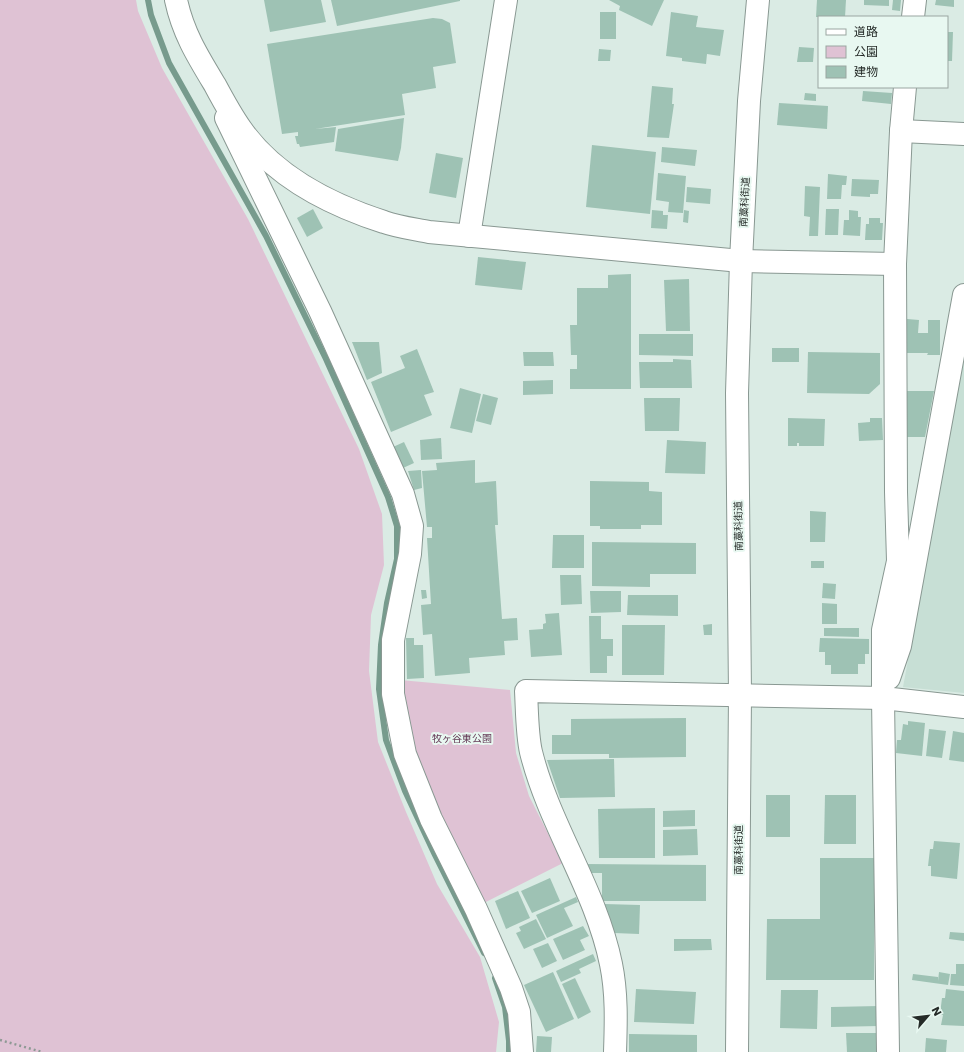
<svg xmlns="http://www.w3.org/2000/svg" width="964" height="1052" viewBox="0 0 964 1052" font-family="Poppins,'Noto Sans JP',sans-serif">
<rect width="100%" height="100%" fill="#daebe4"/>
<!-- built -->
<path fill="#c7dfd5" d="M964 359V693L903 687Z"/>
<!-- green -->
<g fill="#dfc2d4">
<path d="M0 0H136L138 11 162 68 248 219 359 449 382 514 384 565 371 615 369 671 378 742 406 812 437 884 480 957 499 1022 496 1052H0Z"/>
<path d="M400 680 510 690 516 753 529 796 563 863 480 905 412 754Z"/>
</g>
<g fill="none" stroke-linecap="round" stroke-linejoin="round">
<!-- stream -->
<g stroke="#779b8d" stroke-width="6">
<path d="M148 0 151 15 169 63 266 236 326 359 388 497 397 526V559L387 603 381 645 379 689 386 740 405 791 435 855 484 953"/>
<path d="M495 978 505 1007 509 1041V1052"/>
</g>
</g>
<!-- building -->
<g fill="#9ec2b4">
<path d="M264 0H321L326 22 270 32Z"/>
<path d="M331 0H460V1L337 26Z"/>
<path d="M609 0H664L652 26 619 10 620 6Z"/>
<path d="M817 0H846L845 17H816Z"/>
<path d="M864 0H889V6L864 5Z"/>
<path d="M893 0H901L900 11 892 10Z"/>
<path d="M936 0H954V7L935 5Z"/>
<rect x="600" y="12" width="16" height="27"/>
<path d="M671 12 698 16 696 27 724 30 720 56 707 54 706 64 682 61V58L666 56Z"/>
<path d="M433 18 442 19 450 23 456 63 433 67 436 88 402 94 405 115 315 129 336 127 334 142 300 147 299 144H297L295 136H298V132L282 134 267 44Z"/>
<path d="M947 32H953L952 61H947Z"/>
<path d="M799 47 814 48 813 62H797Z"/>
<path d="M599 49 611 50 610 61H598Z"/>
<path d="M652 86 673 88 672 104H674L669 138 647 137Z"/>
<path d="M863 91 892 93 891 104 862 101Z"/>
<path d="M805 93 816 94V101L804 100Z"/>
<path d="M779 103 828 106 827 129 777 125Z"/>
<path d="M404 118 401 148 398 161 335 151 338 129Z"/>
<path d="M592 145 656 152 650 214 586 207Z"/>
<path d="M662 147 697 150 695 166 661 162Z"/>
<path d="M436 153 463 158 456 198 429 193Z"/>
<path d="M658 173 686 176 683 213 668 212 669 202 656 200Z"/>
<path d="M828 174 847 176 846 185H842L841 199H827Z"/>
<path d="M852 179 879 180 878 194H870V197L851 196Z"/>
<path d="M805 186 820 187 818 236H809L810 217 804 216Z"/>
<path d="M687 187 711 189 710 204 686 202Z"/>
<path d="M313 209 323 228 307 237 297 218Z"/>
<path d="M826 209H839L838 235H825Z"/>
<path d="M652 210 663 211V215H668L667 229 651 228Z"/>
<path d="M684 210 689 211 688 223 683 222Z"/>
<path d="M849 210 858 211V217H861L860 236 843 235 844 220H849Z"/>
<path d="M869 218H880V223H883L882 240H865L866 224H869Z"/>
<path d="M478 257 526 262 522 290 475 285Z"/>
<path d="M631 274V389H570V369H577V355H571L570 325H577V288H608V275Z"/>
<path d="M689 279 690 331H666L664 280Z"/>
<path d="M907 319 919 320 918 333H928V320H940V355H927L928 353H907Z"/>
<path d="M639 334H693V356L639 355Z"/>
<path d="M352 342H379L382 373 367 380Z"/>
<rect x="772" y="348" width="27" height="14"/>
<path d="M417 349 434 392 424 395 432 415 391 432 371 382 405 368 400 356Z"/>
<path d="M523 352H553L554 366H524Z"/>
<path d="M808 352 880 353V384L869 394 807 393Z"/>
<path d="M673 359 691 360 692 388H640L639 362H673Z"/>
<path d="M553 380V394L523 395V381Z"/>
<path d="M460 388 481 394 472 433 450 428Z"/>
<path d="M907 391H934L925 437H906Z"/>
<path d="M483 394 498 398 491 425 476 421Z"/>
<path d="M644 398H680L679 431H645Z"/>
<path d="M788 418 825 419 824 446H799V443H797V446H788Z"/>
<path d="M870 418H882L883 440 859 441 858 423 870 422Z"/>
<path d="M441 438 442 459 421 460 420 440Z"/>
<path d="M667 440 706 442 705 474 665 473Z"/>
<path d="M404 442 414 463 403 468 393 447Z"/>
<path d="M475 460V483L496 481 498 525H495L502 619 517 618 518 640 504 641 505 655 469 658 470 673 435 676 432 634 423 635 421 605 431 604 427 538H432V527H427L422 471 437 470 436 463Z"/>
<path d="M421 470 422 488 414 490 408 471Z"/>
<path d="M590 481 649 482V491L662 492V525H641V529H600V526H590Z"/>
<path d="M810 511 826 512 825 542H810Z"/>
<path d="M553 535H584V568H552Z"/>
<path d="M592 542 696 543V574H650V587L592 586Z"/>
<rect x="811" y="561" width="13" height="7"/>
<path d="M560 575H581L582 604 561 605Z"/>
<path d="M823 583 836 584 835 599 822 598Z"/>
<path d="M421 590H426L427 598 422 599Z"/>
<path d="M590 591H621V612L591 613Z"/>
<path d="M628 595H678V616L627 615Z"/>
<path d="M822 603 837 604V624H822Z"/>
<path d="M559 613 562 655 531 657 529 630 543 629V624L546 623 545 614Z"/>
<path d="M589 616H601V639H613V656H607V673H590Z"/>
<path d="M712 624V635H704L703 625Z"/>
<path d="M622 625H665L664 675H622Z"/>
<path d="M824 628H859V637L824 636Z"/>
<path d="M406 638H414V645H423L424 678 407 679Z"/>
<path d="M820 638 869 639V654H865V664H858V674H831V665H825V652H819Z"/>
<path d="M686 718V757L609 758V754H552V735H571V719Z"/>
<path d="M908 721 925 723 922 756 896 753 897 740H901L903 724 908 725Z"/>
<path d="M929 729 946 731 942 758 926 756Z"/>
<path d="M953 731 964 733V762L949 760Z"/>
<path d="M614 759 615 797 560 798 547 760Z"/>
<rect x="766" y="795" width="24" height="42"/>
<path d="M825 795H856V844H824Z"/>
<path d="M655 808V858H599L598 809Z"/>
<path d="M695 810V826L663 827V811Z"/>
<path d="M697 829 698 855 663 856V830Z"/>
<path d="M934 841 960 843 957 879 931 876V866H928L930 849H933Z"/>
<path d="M820 858H874V980H766L767 919H820Z"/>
<path d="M585 864 706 865V901H602V873H589Z"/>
<path d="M550 878 560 901 532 913 521 891Z"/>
<path d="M518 891 530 918 506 929 495 901Z"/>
<path d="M576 897 578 902 564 908 573 926 547 938 536 915Z"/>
<path d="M604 904 640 905 639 934 614 933Z"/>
<path d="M536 919 546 939 524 949 516 933 521 931 519 927Z"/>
<path d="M583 926 589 936 580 940 585 950 563 960 553 939Z"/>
<path d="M950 932 964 933V941L949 939Z"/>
<path d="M674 939H711L712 950 674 951Z"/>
<path d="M548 943 557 961 542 968 533 949Z"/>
<path d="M593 954 596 961 579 969 581 973 561 982 556 971Z"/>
<path d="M956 964H964V986L950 985 951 974H956Z"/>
<path d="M553 972 574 1019 546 1032 524 985Z"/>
<path d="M939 972 950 974 948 985 912 980 913 974 938 977V981Z"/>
<path d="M575 978 591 1012 578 1019 562 984Z"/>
<path d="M636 989 696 992 694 1024 634 1022Z"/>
<path d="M946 989 964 991V1026L941 1025 943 1015 940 1014 942 998H945Z"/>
<path d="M781 990H818L817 1029 780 1028Z"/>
<path d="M879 1006V1026L831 1027V1007Z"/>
<path d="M846 1033H876L877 1052H847Z"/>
<path d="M629 1034 697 1035V1052H629Z"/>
<path d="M537 1036 552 1037 551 1052H536Z"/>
<path d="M926 1038 947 1040 946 1052H925Z"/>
</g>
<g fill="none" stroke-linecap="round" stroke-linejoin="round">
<!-- minor casing -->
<g stroke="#899892" stroke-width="24">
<g id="minor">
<path d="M913 17 915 0"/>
<path d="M226 118 320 311 403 494 412 526 410 554 393 640V694L405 754 431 819 476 909 511 988 519 1012 522 1052"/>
<path d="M901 131 964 134"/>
<path d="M469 236 506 0"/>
<path d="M741 261 895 264"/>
<path d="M889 678 900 646 964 295"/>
<path d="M615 1052C616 1023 617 993 611 964 596 890 549 825 531 752 527 735 527 709 526 691L883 698 964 707"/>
<path d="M888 1052 883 698V630L898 561 896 492 895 264 901 131 905 87"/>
</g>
</g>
<!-- tertiary casing -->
<g stroke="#899892" stroke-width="24">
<path id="tertiary" d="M176 0C183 33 198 57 215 85 223 100 231 115 241 129 274 176 331 205 384 222 398 227 414 229 429 232L741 261"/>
</g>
<!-- secondary casing -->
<g stroke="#899892" stroke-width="24">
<path id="secondary" d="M737 1052 740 694 737 393 741 261 749 101 758 0"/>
</g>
<!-- path -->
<path stroke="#8d9994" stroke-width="2.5" stroke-dasharray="2 3" stroke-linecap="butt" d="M0 1040 42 1052"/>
<!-- minor -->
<use href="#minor" stroke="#fff" stroke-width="22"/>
<!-- tertiary -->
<use href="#tertiary" stroke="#fff" stroke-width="22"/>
<!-- secondary -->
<use href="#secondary" stroke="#fff" stroke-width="22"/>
</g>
<g text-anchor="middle" stroke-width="4" stroke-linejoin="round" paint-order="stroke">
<!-- street labels -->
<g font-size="10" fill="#252b28" stroke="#e8f8f1">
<text transform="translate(744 202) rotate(-87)" y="4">南藁科街道</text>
<text transform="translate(738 526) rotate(-91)" y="4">南藁科街道</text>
<text transform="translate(738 850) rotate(-90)" y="4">南藁科街道</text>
</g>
<!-- park labels -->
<g font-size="10" fill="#633855" stroke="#e8f8f1">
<text x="462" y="742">牧ヶ谷東公園</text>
</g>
</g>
<!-- legend -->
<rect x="818" y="16" width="130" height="72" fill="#e8f8f1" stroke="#9aa6a1"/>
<rect x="826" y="29" width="20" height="6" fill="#ffffff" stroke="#9aa6a1"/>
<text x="854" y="36" font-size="12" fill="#252b28">道路</text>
<rect x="826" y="46" width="20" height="12" fill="#dfc2d4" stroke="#9aa6a1"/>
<text x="854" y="56" font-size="12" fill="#252b28">公園</text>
<rect x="826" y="66" width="20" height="12" fill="#9ec2b4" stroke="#9aa6a1"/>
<text x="854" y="76" font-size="12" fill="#252b28">建物</text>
<!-- north arrow -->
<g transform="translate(928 1016) rotate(62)" stroke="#e8f8f1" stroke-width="3" paint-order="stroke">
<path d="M0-3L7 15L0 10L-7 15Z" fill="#252b28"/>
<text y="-6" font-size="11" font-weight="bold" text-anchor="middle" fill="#252b28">N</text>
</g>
</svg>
